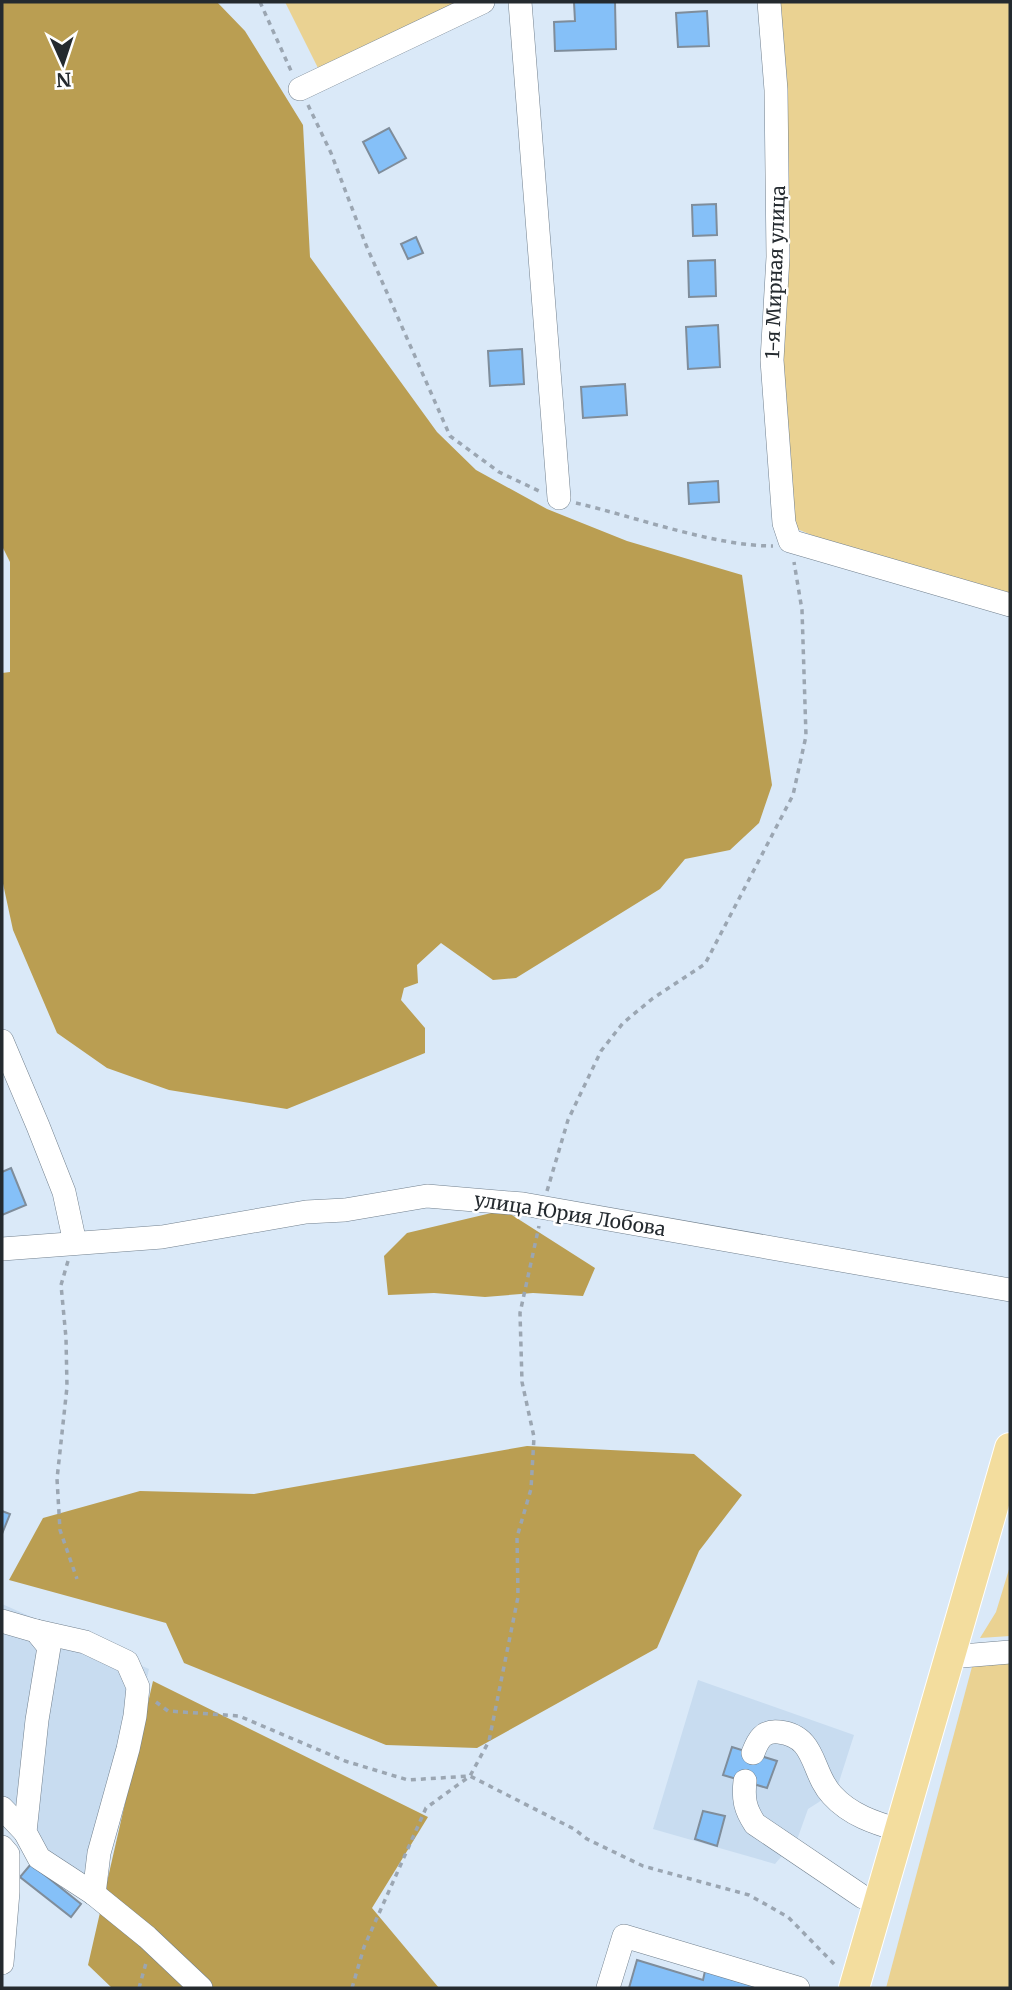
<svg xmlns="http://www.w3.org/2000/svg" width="1012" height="1990" viewBox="0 0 1012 1990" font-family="Merriweather,serif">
<rect width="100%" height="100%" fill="#dae9f8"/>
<!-- built -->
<g fill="#c8dcf0">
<path d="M2 1604 149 1669 95 1905 2 1823Z"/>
<path d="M698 1680 854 1735 838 1785 819 1802 808 1809 798 1837 775 1864 653 1829Z"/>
</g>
<!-- green -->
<g fill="#ead292">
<path d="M285 2H459L319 70Z"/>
<path d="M778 2H1010V596L831 543 797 529 790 505 781 385Z"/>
<path d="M1010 1566V1636L980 1638 996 1612Z"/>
<path d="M1010 1660V1988H886L973 1663Z"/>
</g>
<!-- forest -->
<g fill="#ba9e52">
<path d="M2 2H217L245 31 303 125 310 257 437 432 476 470 547 509 627 541 742 575 772 785 759 823 730 850 685 859 660 889 516 978 493 980 441 943 417 965 418 983 404 988 401 1000 425 1028V1053L287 1109 169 1090 107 1068 57 1033 13 930 2 879V673L10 672V562L2 546Z"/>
<path d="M504 1210 595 1268 583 1296 533 1293 485 1297 434 1293 388 1295 384 1256 407 1233Z"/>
<path d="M527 1446 694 1454 742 1495 699 1551 657 1648 477 1748 386 1745 184 1663 166 1623 9 1580 43 1518 140 1491 254 1494Z"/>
<path d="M153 1681 428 1817 372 1908 439 1988H112L88 1965Z"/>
</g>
<!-- building -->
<g fill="#85c0f8" stroke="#7f8d9b" stroke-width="2">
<path d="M574 2H615L616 49 555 51 554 22 575 21Z"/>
<path d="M707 11 709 46 678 47 676 13Z"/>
<path d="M389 128 406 158 379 173 363 142Z"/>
<path d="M716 204 717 235 693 236 692 205Z"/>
<path d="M416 237 423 253 408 259 401 244Z"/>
<path d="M715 260 716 296 689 297 688 261Z"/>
<path d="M718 325 720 367 688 369 686 327Z"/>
<path d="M522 349 524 384 490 386 488 351Z"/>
<path d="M625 384 627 415 583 418 581 387Z"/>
<path d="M718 481 719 502 689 504 688 483Z"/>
<path d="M11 1168 26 1205 2 1215V1172Z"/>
<path d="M2 1511 10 1514 2 1534Z"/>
<path d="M732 1747 777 1761 767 1788 723 1775Z"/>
<path d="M703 1811 725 1816 717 1846 695 1839Z"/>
<path d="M31 1864 81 1904 71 1917 20 1877Z"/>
<path d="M637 1960 703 1980 705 1971 761 1988H629Z"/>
</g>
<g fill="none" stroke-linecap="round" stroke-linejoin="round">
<!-- minor casing -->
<g stroke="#72808e" stroke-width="24">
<g id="minor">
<path d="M520 2 559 498"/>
<path d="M769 2 776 90 778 257 772 360 784 523 790 541 1010 605"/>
<path d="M300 89 483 2"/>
<path d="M2 1041 38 1126 64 1192 75 1243"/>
<path d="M2 1249 162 1237 306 1212 345 1210 427 1196 523 1204 1010 1290"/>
<path d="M2 1621 36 1631 49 1647 37 1720 25 1832 39 1858 94 1894 147 1937 201 1988"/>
<path d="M36 1631 85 1642 127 1662 138 1687 135 1716 128 1749 99 1853 94 1894"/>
<path d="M950 1657 1010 1652"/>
<path d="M753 1753C758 1740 763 1730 779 1732 817 1736 811 1773 832 1795 850 1815 875 1823 899 1830"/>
<path d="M745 1781C743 1799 745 1809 755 1824L863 1897 878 1904"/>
<path d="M2 1808 25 1832"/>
<path d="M2 1847 8 1854V1892L2 1963"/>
<path d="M608 1988 624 1936 798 1988"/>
</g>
</g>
<!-- major casing -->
<g stroke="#fff" stroke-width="32">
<path id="major" d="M854 1988 1010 1448"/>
</g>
<!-- path -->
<g stroke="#9ba6b2" stroke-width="3.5" stroke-dasharray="5 5" stroke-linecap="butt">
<path d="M260 2 292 73"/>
<path d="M308 105 331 153 366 245 450 436 499 472 539 491"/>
<path d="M576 503C636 517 714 546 773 546"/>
<path d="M547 1191 568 1120 601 1051 623 1023 652 999 705 964 793 795 806 736 802 610 794 562"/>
<path d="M68 1261 61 1285 66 1338 67 1387 57 1479 60 1530 77 1579"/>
<path d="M156 1702 168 1711 239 1716 345 1761 408 1780 470 1776 574 1829 587 1839 643 1866 749 1895 788 1917 837 1967"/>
<path d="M139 1988 146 1963"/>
<path d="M352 1988 364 1947 426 1808 470 1776 489 1741 518 1597 517 1537 531 1489 534 1437 522 1382 520 1313 539 1226"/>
</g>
<!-- minor -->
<use href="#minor" stroke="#fff" stroke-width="23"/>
<!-- major -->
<use href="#major" stroke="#f3dd9e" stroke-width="30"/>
</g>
<g text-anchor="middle" stroke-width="5" stroke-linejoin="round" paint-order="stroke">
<!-- street labels -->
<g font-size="19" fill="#242a2f" stroke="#fff">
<text transform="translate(775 272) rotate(-88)" y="7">1-я Мирная улица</text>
<text transform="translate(570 1214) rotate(9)" y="7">улица Юрия Лобова</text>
</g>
</g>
<!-- border -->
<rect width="1012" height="1990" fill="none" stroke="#242a2f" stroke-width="7"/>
<!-- north arrow -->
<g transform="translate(63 63) rotate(177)" stroke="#ffffff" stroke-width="5" paint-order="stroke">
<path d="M0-5L12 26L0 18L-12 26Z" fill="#242a2f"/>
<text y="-10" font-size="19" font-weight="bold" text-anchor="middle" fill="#242a2f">N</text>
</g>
</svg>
